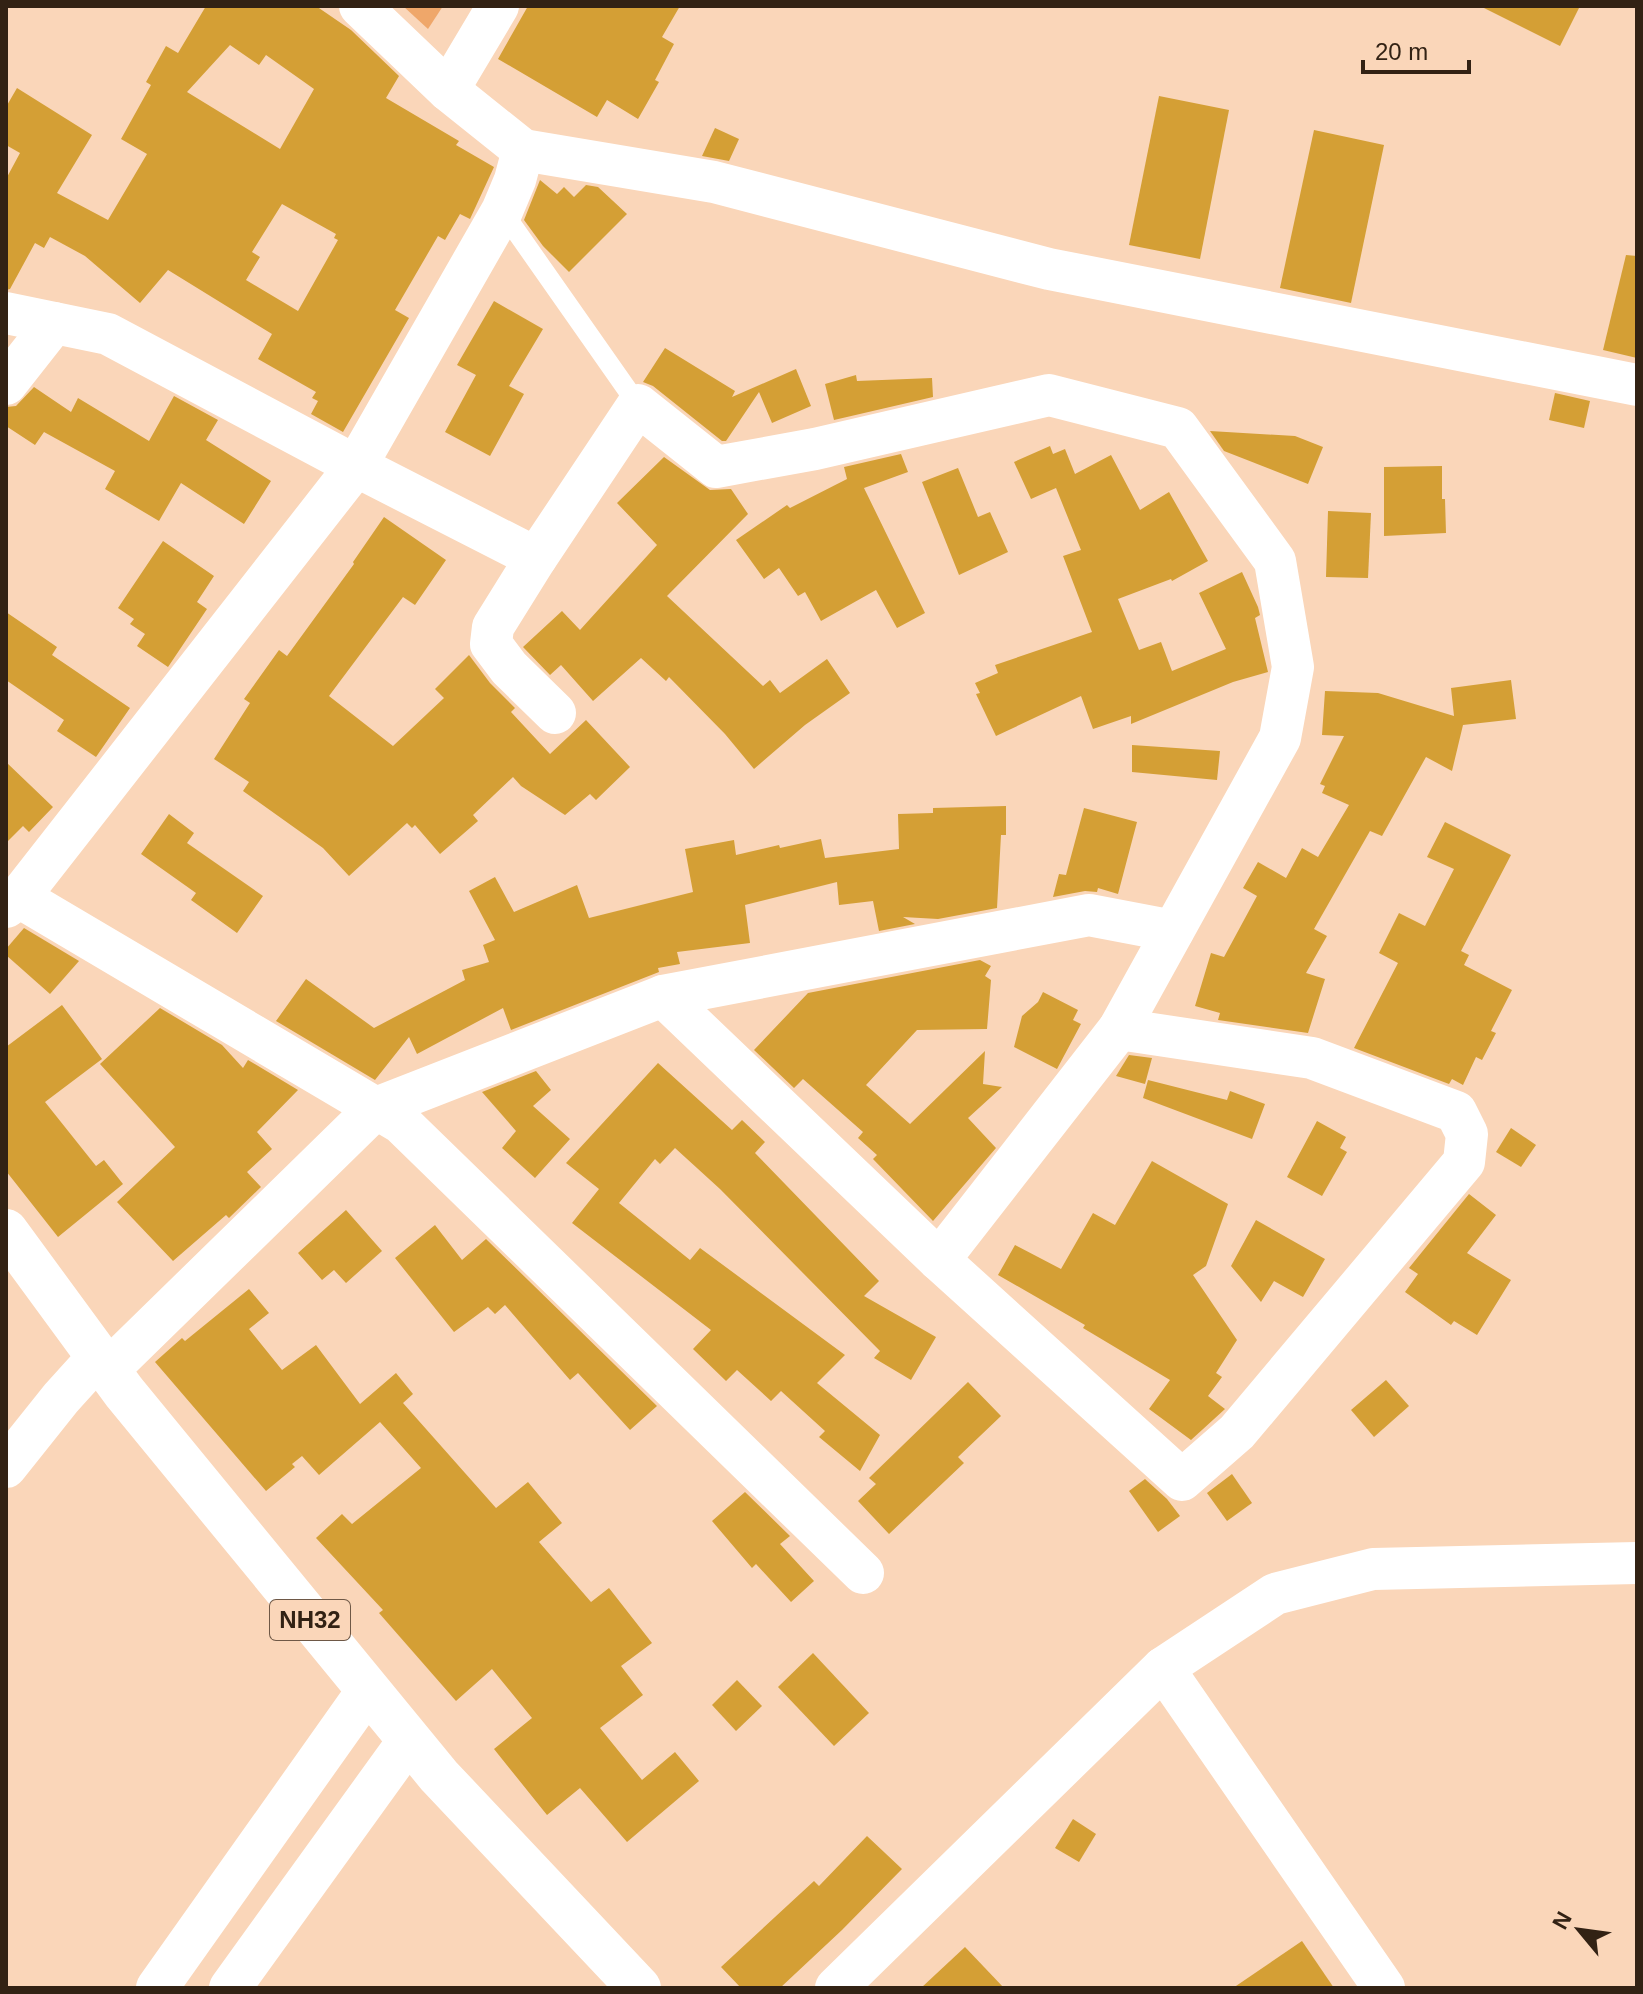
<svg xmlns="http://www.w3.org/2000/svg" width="1643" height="1994" viewBox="0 0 1643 1994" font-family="Arial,sans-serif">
<rect width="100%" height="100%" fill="#fad6b9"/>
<!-- green -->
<path fill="#efa76a" d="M403 6H443L428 29Z"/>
<!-- building -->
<g fill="#d49f35" fill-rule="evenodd">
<path d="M206 6H316L351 30 399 76 386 98 459 141 456 145 494 167 470 219 460 214 445 240 438 236 395 310 409 318 343 432 311 414 318 401 312 398 316 392 258 359 272 334 168 270 140 303 85 256 50 237 44 248 35 243 10 289 6 290V179L20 153 6 145V107L17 88 92 135 57 193 108 220 147 154 121 139 151 85 146 82 166 46 178 53ZM230 45 259 65 266 55 314 89 280 149 187 92ZM282 204 336 234 334 238 338 240 298 311 246 280 260 257 252 252Z"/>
<path d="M528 6H680L662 37 674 44 655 80 659 82 638 119 607 100 597 117 498 59Z"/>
<path d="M1480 6H1580L1560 46Z"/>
<path d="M1159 96 1229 110 1200 259 1129 245Z"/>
<path d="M715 128 739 139 729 161 702 156Z"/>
<path d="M1314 130 1384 145 1351 303 1280 288Z"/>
<path d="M540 180 557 194 564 187 574 197 586 185 598 187 627 214 569 272 543 246 524 220Z"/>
<path d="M1626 255 1637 256V358L1603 350Z"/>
<path d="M494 301 543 329 509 386 524 394 490 456 445 432 476 375 457 365Z"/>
<path d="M665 348 735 391 732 397 796 369 811 406 772 423 759 392 726 441H722L653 386 643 382Z"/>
<path d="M856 375 857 381 932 378 933 397 834 420 825 384Z"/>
<path d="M34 387 71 412 78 398 149 441 174 396 218 420 206 440 271 481 244 524 181 483 159 521 105 489 115 471 44 432 35 445 6 426V407L16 406Z"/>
<path d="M1555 393 1590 401 1584 428 1549 420Z"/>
<path d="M1210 431 1295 436 1323 447 1308 484 1224 451Z"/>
<path d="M1050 446 1053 454 1065 449 1075 474 1111 455 1140 510 1169 492 1208 561 1172 581 1171 579 1118 599 1139 650 1161 642 1172 671 1226 649 1199 593 1242 572 1258 607 1260 615 1255 618 1268 672 1233 682 1131 724V716L1093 729 1081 696 996 736 976 694 980 693 975 683 998 673 995 665 1092 632 1063 556 1081 550 1056 488 1031 499 1014 462Z"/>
<path d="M901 454 908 472 864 488 925 613 897 628 876 590 821 621 805 592 798 596 779 568 764 579 736 540 787 505 790 508 847 479 844 467Z"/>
<path d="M664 457 710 490 731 489 748 514 667 596 763 686 770 680 780 693 827 659 850 693 805 725 754 769 725 734 669 677 666 681 641 658 593 701 561 665 550 675 523 647 562 611 580 630 657 545 617 503Z"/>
<path d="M1442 466V499H1445L1446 533 1384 536V467Z"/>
<path d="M958 468 978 517 990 512 1008 552 959 575 922 482Z"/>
<path d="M1328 511 1371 513 1368 578 1326 577Z"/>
<path d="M384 517 446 560 415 605 403 597 329 696 393 746 444 698 435 689 469 655 490 683 515 708 511 712 550 754 586 720 630 767 596 800 590 794 565 815 521 786 513 777 473 815 478 821 440 854 415 825 412 828 407 823 349 876 323 848 243 791 249 782 214 759 250 703 244 699 279 650 287 656 354 564 353 562Z"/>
<path d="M163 541 214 576 197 602 207 609 168 667 137 646 145 634 130 624 134 619 118 608Z"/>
<path d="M6 612 57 647 52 655 130 708 96 757 57 731 64 720 6 680Z"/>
<path d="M1511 680 1516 719 1463 725 1452 771 1426 757 1382 836 1370 831 1314 929 1327 936 1306 973 1325 979 1308 1033 1218 1020 1220 1013 1195 1006 1211 953 1224 957 1257 896 1243 888 1258 862 1286 878 1302 848 1318 857 1349 805 1322 793 1325 786 1320 784 1344 736 1322 735 1325 691 1378 693 1454 716 1451 688Z"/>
<path d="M1132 745 1220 751 1217 780 1132 772Z"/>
<path d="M6 762 53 807 29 832 23 826 6 843Z"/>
<path d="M1006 806V835H1001L997 908 938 919 903 917 915 924 879 931 873 901 839 905 837 882 745 905 750 943 677 952 680 964 658 968 659 972 511 1030 503 1008 417 1054 409 1037 375 1080 276 1021 306 979 374 1028 465 980 462 970 489 962 483 945 495 940 469 891 495 877 514 912 577 885 589 918 693 892 685 849 734 840 736 855 779 845 780 848 821 839 825 858 899 849 898 814 933 813V808Z"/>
<path d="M1084 808 1137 822 1118 894 1098 888 1097 892 1085 891 1053 897 1059 874 1066 875Z"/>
<path d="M169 814 194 833 187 843 263 896 237 933 191 900 196 893 141 854Z"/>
<path d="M1445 822 1511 855 1461 951 1469 955 1464 965 1512 990 1491 1031 1496 1033 1482 1060 1476 1057 1463 1085 1452 1079 1449 1084 1354 1048 1398 963 1379 953 1399 913 1425 926 1454 869 1427 857Z"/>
<path d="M24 928 79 961 50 994 6 955V949Z"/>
<path d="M980 960 991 966 985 976 991 980 987 1029 917 1030 866 1085 910 1124 985 1051 983 1084 1002 1087 968 1118 996 1148 933 1221 873 1159 877 1155 858 1138 863 1132 803 1079 794 1088 754 1050 808 993Z"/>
<path d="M1043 992 1078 1010 1073 1020 1081 1024 1057 1069 1014 1047 1022 1016 1038 1002Z"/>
<path d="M62 1005 102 1059 45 1102 96 1166 104 1160 123 1184 58 1237 6 1171V1047Z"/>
<path d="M160 1008 222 1045 243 1068 248 1060 298 1090 257 1132 272 1149 247 1172 261 1187 229 1218 226 1215 173 1261 117 1202 175 1147 100 1064Z"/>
<path d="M1129 1055 1152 1058 1145 1084 1116 1076Z"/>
<path d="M658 1063 732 1130 742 1120 765 1142 755 1153 879 1281 864 1296 936 1337 911 1380 874 1358 880 1351 720 1189 675 1148 660 1164 655 1159 619 1203 690 1260 700 1248 845 1355 817 1383 880 1435 860 1471 819 1437 825 1431 781 1391 771 1401 737 1370 726 1381 693 1349 711 1330 572 1223 599 1189 566 1163Z"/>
<path d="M536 1071 551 1090 533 1106 570 1139 535 1178 502 1148 516 1131 482 1092Z"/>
<path d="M1148 1080 1227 1100 1230 1091 1265 1104 1252 1139 1143 1098Z"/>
<path d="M1317 1121 1346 1137 1340 1148 1347 1152 1322 1196 1287 1177Z"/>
<path d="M1511 1128 1536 1145 1521 1167 1496 1152Z"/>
<path d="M1152 1161 1228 1204 1206 1266 1193 1275 1237 1340 1216 1373 1222 1377 1208 1396 1225 1409 1191 1440 1149 1409 1170 1380 1083 1328 1085 1325 998 1275 1015 1245 1061 1269 1093 1213 1115 1225Z"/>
<path d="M1469 1194 1496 1215 1467 1253 1511 1280 1477 1335 1454 1321 1451 1325 1405 1292 1418 1274 1409 1268Z"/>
<path d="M346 1210 382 1251 346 1283 334 1270 322 1280 298 1253Z"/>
<path d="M1256 1220 1325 1259 1303 1297 1274 1281 1261 1302 1231 1266Z"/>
<path d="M435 1225 462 1260 486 1239 657 1406 630 1430 578 1373 570 1380 505 1305 495 1314 488 1307 454 1332 395 1258Z"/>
<path d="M249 1289 269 1313 249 1329 282 1370 316 1345 360 1404 396 1373 413 1394 403 1403 496 1508 528 1482 562 1523 539 1542 591 1602 609 1588 652 1643 621 1666 643 1695 600 1728 642 1780 675 1752 699 1781 627 1842 580 1788 547 1815 494 1749 532 1718 492 1669 456 1701 379 1613 383 1610 316 1538 342 1514 352 1524 421 1468 380 1422 319 1475 302 1456 292 1464 295 1467 266 1491 155 1362 182 1338 185 1341Z"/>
<path d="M1386 1380 1409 1406 1374 1437 1351 1410Z"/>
<path d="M968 1382 1001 1416 958 1457 964 1463 889 1534 858 1501 876 1484 869 1478Z"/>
<path d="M1232 1474 1252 1503 1227 1521 1207 1493Z"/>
<path d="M1145 1479 1167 1499 1180 1516 1158 1532 1129 1491Z"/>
<path d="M745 1492 790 1536 780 1544 814 1581 791 1602 756 1564 752 1568 712 1521Z"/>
<path d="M813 1653 869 1713 834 1746 778 1687Z"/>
<path d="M737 1680 762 1706 736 1731 712 1705Z"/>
<path d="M1073 1819 1096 1834 1079 1862 1055 1848Z"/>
<path d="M867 1836 902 1869 842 1930 780 1988H741L721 1967 814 1881 819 1886Z"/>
<path d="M1302 1941 1334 1988H1233Z"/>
<path d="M965 1947 1004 1988H921Z"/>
</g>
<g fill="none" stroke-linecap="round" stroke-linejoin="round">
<!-- service -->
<path stroke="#fff" stroke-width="20" d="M502 211 638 405"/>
<!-- minor -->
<g stroke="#fff" stroke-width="42">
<path d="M448 90 498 6"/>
<path d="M523 150 714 182 1049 269 1637 385"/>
<path d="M6 313 108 334 356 466 536 558"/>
<path d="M6 384 54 323"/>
<path d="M555 713 509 668 491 644 493 627 536 558 638 405 716 467 815 449 1049 395 1178 428 1275 561 1293 667 1280 738 1119 1029 939 1260"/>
<path d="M19 897 401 1123 863 1573"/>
<path d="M6 907 19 897 356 466 502 211 515 180 523 150 448 90 360 6"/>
<path d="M663 996 939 1260 1182 1480 1237 1432 1464 1162 1467 1134 1456 1112 1312 1058 1119 1029"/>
<path d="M108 1370 376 1108 663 996 1089 915 1173 931"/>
<path d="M6 1467 61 1398 99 1356"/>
<path d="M1163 1668 1384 1988"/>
<path d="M157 1988 368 1690"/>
<path d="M230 1988 409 1740"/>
<path d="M836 1988 1163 1668 1275 1594 1373 1569 1637 1563"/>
</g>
<!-- trunk -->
<path stroke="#fff" stroke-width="44" d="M6 1231 124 1392 439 1776 639 1988"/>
</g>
<g text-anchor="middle" stroke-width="6" stroke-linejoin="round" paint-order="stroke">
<!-- shield labels -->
<rect fill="#fad6b9" stroke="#6e5846" stroke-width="2" x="270" y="1600" width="80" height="40" rx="6"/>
<g font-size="24" font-weight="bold" fill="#322214">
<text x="310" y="1628">NH32</text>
</g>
</g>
<!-- border -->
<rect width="1643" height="1994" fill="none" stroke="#322214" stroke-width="16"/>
<!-- north arrow -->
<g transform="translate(1579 1930) rotate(299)" stroke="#fad6b9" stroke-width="6" paint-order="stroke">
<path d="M0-6L14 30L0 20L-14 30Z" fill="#322214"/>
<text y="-12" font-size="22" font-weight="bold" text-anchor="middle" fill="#322214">N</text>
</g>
<!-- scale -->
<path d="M1363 60v12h106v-12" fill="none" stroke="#322214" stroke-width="4"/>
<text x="1375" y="60" font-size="24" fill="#322214" stroke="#fad6b9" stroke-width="6" paint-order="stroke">20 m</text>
</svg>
